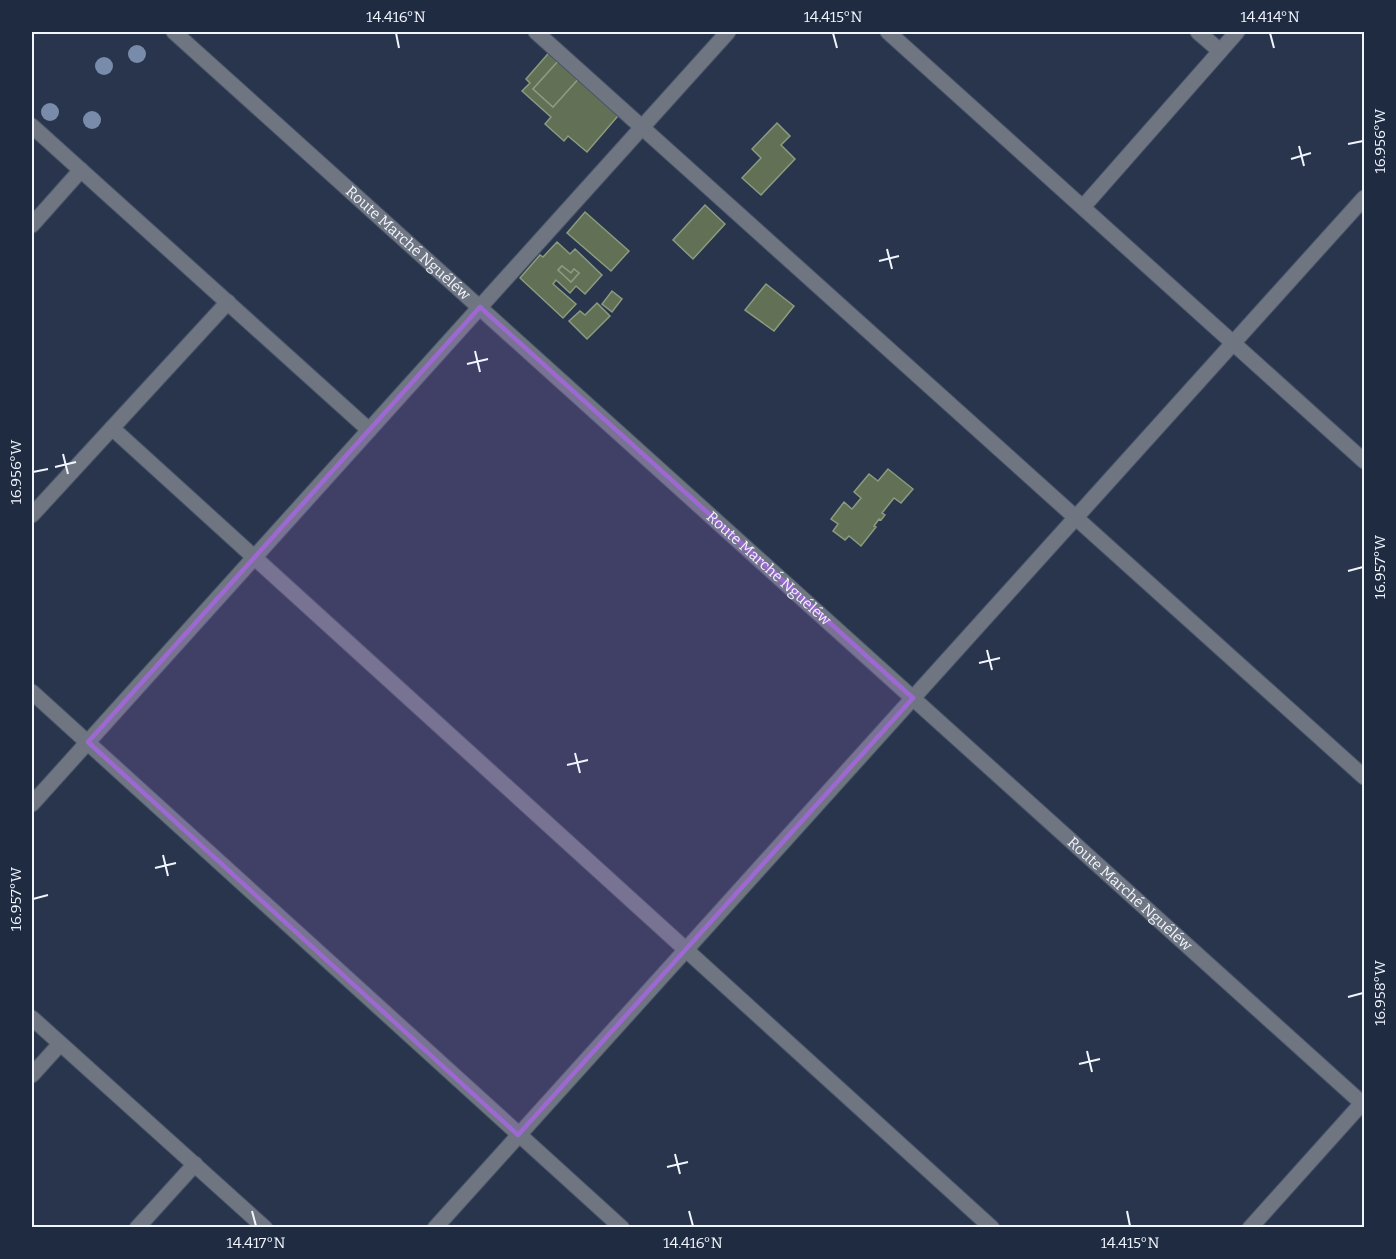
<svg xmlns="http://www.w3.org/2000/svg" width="1396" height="1259" viewBox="0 0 1396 1259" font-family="Bitter,serif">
<rect width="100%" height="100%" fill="#28354c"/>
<!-- building -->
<g fill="#627156" stroke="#8b9b7f" stroke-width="1.5" fill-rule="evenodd">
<path d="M553 48 623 110 587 152 568 136 564 141 545 124 551 117 522 91 530 83 526 79ZM561 58 581 76 553 107 533 89Z"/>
<path d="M561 58 581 76 553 107 533 89Z"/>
<path d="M777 123 790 136 781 145 795 159 761 195 742 178 761 158 752 149Z"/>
<path d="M705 205 725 224 693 259 673 240Z"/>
<path d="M585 212 629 251 611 271 567 233Z"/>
<path d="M557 242 570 254 575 249 602 275 585 294 576 286 570 293 556 280 553 284 576 304 563 318 520 278 540 255 543 257ZM562 266 571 273 574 269 579 273 571 282 558 270Z"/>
<path d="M562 266 571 273 574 269 579 273 571 282 558 270Z"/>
<path d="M766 284 794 306 774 331 745 310Z"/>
<path d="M612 291 622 299 612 312 602 304Z"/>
<path d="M597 303 610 316 587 339 569 321 580 311 585 315Z"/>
<path d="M888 469 913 489 901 503 894 498 882 513 885 515 881 520 879 519 874 526 876 527 861 546 849 536 845 540 833 531 838 524 831 519 844 502 852 509 861 498 854 492 869 474 878 481Z"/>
</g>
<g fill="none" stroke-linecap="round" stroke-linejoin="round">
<!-- minor casing -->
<g stroke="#485468" stroke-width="17">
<g id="minor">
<path id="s1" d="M174 32 1364 1105"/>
<path d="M536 32 1364 777"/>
<path d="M888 32 1364 461"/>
<path d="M1198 32 1220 51"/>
<path d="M32 126 369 430"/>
<path d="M1083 207 1237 32"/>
<path d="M32 225 81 170"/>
<path d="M112 428 992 1228"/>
<path d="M32 515 228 302"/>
<path d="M32 692 622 1228"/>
<path d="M32 804 728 32"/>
<path d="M32 1018 265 1228"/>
<path d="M32 1075 60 1044"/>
<path d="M137 1228 195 1164"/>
<path d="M435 1228 1364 198"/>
<path d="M1250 1228 1364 1101"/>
</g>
</g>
<!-- minor -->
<use href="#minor" stroke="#6f7682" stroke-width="15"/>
</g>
<!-- trees -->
<g fill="#798baa">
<circle cx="137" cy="54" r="9"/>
<circle cx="104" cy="66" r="9"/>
<circle cx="50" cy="112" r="9"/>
<circle cx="92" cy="120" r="9"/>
</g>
<!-- marked area -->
<path fill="#9e68d2" fill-opacity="0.2" stroke="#9e68d2" stroke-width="4.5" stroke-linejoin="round" d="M480 307 913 698 518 1135 88 742Z"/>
<!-- ticks -->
<path fill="none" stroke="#f0f5fe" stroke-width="2" d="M396 33 399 48M833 33 837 48M1270 33 1274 48M1348 144 1363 141M1299 146 1304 166M1291 159 1311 153M887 249 892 269M879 261 899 256M475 351 480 372M467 364 488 359M63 454 68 474M55 467 76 462M33 472 48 469M1348 571 1363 567M987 650 992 670M979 663 1000 658M575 753 580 773M567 765 588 760M163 855 168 876M155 868 176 863M33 899 48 895M1348 997 1363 993M1087 1051 1092 1072M1079 1064 1100 1059M675 1154 680 1174M667 1167 688 1162M252 1211 256 1226M689 1211 693 1226M1127 1211 1130 1226"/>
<g text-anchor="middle" stroke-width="4.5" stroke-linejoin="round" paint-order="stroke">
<!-- street labels -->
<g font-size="15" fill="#f0f5fe" stroke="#1e2b41">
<text dy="5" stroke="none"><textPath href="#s1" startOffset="315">Route Marché Nguéléw</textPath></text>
<text dy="5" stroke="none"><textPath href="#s1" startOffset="801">Route Marché Nguéléw</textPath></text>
<text dy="5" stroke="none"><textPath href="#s1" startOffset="1287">Route Marché Nguéléw</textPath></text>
</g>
</g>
<!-- border -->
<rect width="1396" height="1259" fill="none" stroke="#1e2b41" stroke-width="66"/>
<rect x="33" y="33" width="1330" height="1193" fill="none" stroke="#f0f5fe" stroke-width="2"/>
<g font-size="15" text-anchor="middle" fill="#f0f5fe">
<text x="396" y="22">14.416°N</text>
<text x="833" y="22">14.415°N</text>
<text x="1270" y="22">14.414°N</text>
<text transform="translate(1380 141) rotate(-90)" y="5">16.956°W</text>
<text transform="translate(16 472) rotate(-90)" y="5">16.956°W</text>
<text transform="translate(1380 567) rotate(-90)" y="5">16.957°W</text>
<text transform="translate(16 899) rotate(-90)" y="5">16.957°W</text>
<text transform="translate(1380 993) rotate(-90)" y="5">16.958°W</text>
<text x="256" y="1248">14.417°N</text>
<text x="693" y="1248">14.416°N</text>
<text x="1130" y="1248">14.415°N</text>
</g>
</svg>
